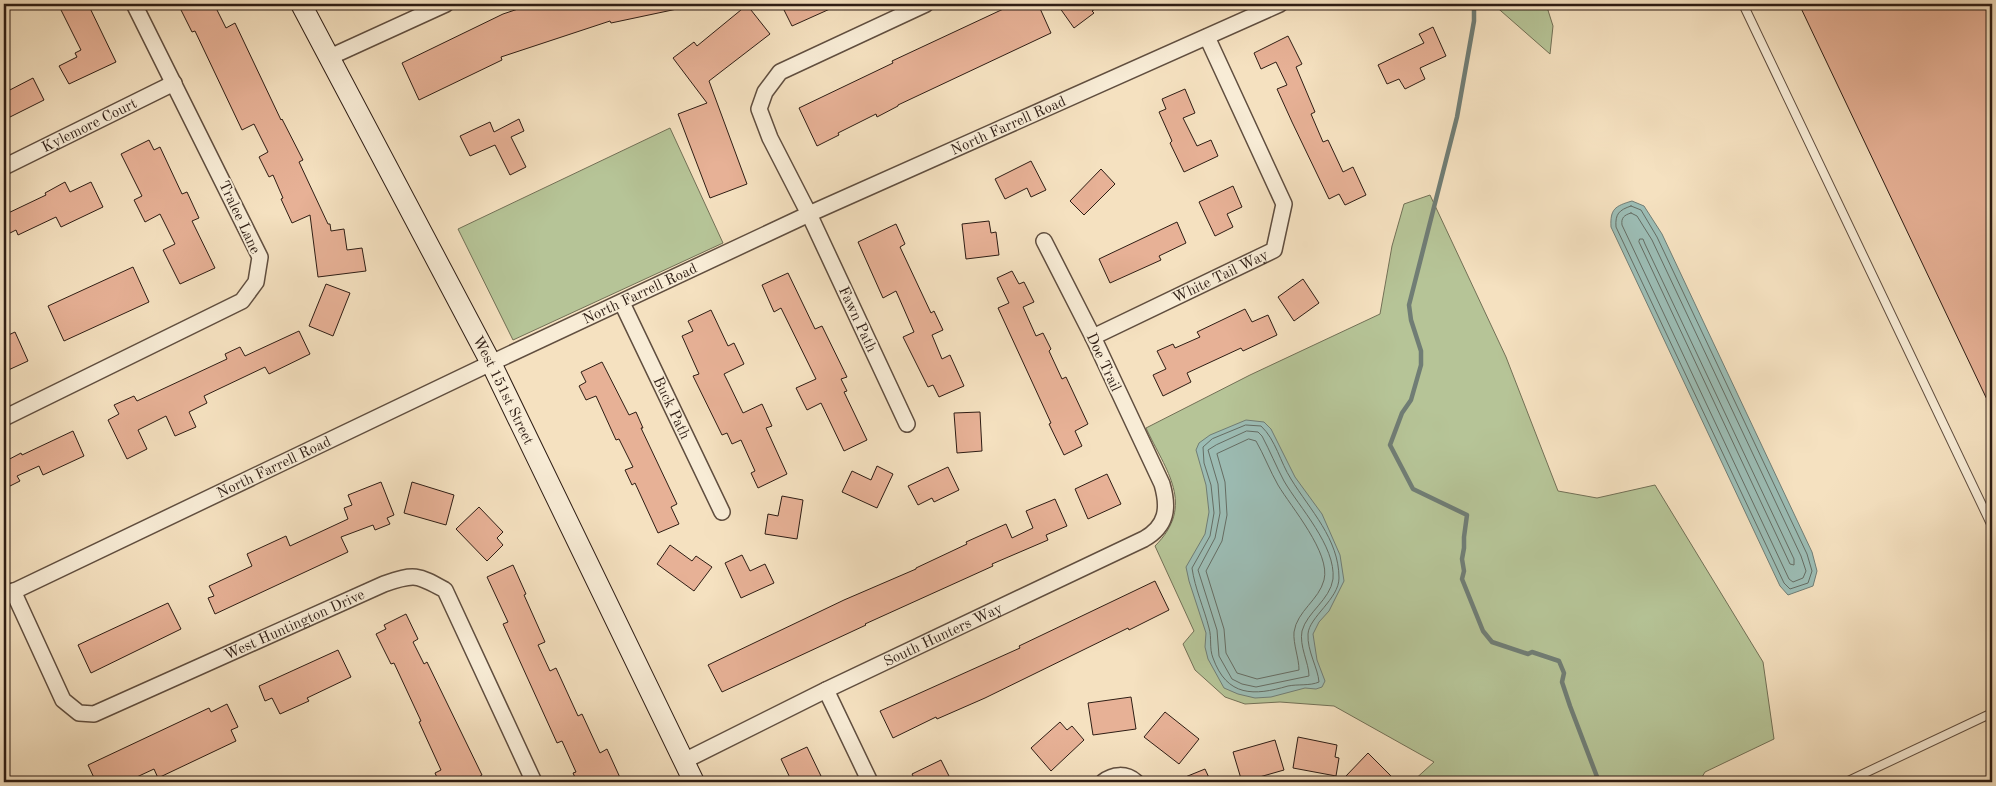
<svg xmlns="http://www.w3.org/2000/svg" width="1996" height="786" viewBox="0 0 1996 786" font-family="'Old Standard TT',serif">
<rect width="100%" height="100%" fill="#f5e1c0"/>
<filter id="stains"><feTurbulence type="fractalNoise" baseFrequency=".004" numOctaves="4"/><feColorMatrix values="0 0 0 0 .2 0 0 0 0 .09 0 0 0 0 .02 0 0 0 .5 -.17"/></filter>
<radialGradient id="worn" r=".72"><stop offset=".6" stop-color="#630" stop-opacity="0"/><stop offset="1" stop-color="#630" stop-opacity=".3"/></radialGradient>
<!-- green -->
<g fill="#b6c497" stroke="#727056">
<path d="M1493 4H1546L1553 26 1550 54Z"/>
<path d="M670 128 723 243 513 340 458 229Z"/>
<path d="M1430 195 1506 357 1558 491 1597 498 1655 485 1763 662 1774 739 1705 772 1699 782H1412L1434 762 1334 706 1280 702 1245 704 1225 697 1195 670 1183 644 1194 631 1155 546C1196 505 1166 471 1146 428L1250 375 1380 314 1392 246 1404 204Z"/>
</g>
<!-- water -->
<g fill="#9cbdb5" stroke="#707d75">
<path d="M1632 201 1644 206 1662 234 1812 552 1817 571 1813 586 1788 595 1780 586 1611 227C1610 209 1615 206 1632 201Z"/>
<path d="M1246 420 1264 422 1271 429 1295 477 1322 514 1340 555 1344 581 1329 611 1319 622 1313 634 1317 660 1325 681 1322 687 1316 689 1305 688 1271 697 1255 698 1238 694 1224 688 1208 659 1205 647 1206 633 1189 581 1186 567 1205 534 1209 512 1206 485 1196 450 1199 443 1210 435Z"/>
</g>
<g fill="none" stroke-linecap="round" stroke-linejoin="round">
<!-- shore -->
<g stroke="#656d64" stroke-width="1">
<path d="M1631 206 1641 210 1657 237 1807 554 1812 571 1808 583 1790 589 1784 583 1616 227C1615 214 1619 210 1631 206Z"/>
<path d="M1631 213 1637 216 1652 240 1801 556 1806 571 1803 578 1793 582 1789 579 1622 225C1621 218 1624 215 1631 213Z"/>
<path d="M1640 239H1643L1645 244 1794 559V565L1790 564 1639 242Z"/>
<path d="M1246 425 1261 426C1276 440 1280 462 1291 479 1310 510 1339 539 1339 578 1339 599 1309 617 1308 634 1307 651 1318 668 1319 682 1310 686 1298 684 1288 686 1254 696 1227 697 1213 658 1209 648 1212 638 1209 628 1204 608 1195 589 1192 568L1210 536 1214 513 1211 485 1204 463 1203 447 1212 439Z"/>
<path d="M1247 431 1258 432 1262 436C1270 451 1276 466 1284 481 1299 507 1336 546 1333 579 1330 600 1307 612 1302 631 1299 646 1309 663 1309 676L1256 687 1242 684 1232 679 1219 656 1217 630 1198 570 1215 538 1220 513 1218 484 1208 450 1216 445Z"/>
<path d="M1249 439 1256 441C1264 455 1270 471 1278 485 1291 507 1331 553 1324 580 1319 600 1297 611 1294 632 1293 644 1299 658 1299 670L1257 679 1237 673 1226 653 1224 629 1206 571 1222 541 1227 515 1225 482 1217 454Z"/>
</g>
<!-- stream -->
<g stroke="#707d75" stroke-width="4.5">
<path d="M1474 4V21L1457 117 1409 305 1411 320 1421 351V365L1411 400 1402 413 1390 445 1413 489 1467 515 1464 537V548L1462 559 1464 571 1462 579 1483 631 1492 642 1528 654 1532 652 1559 661 1564 673 1562 682 1570 706 1599 782"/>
<path d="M4 776 10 782"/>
</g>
</g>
<!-- building -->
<g fill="#e7b196" stroke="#2e1d14">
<path d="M58 4H88L116 62 69 84 59 66 77 57 75 53 81 50Z"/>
<path d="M178 4H214L226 28 235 23 281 120 282 119 303 160 299 162 328 224H330L331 231 344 229 347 250 362 248 366 271 318 277 310 215 292 223 281 199 283 198 273 175 269 177 259 157 268 152 254 124 242 130 195 31 192 32Z"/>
<path d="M533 4H677V9L611 23 610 21 501 57 502 60 419 100 402 63 503 14Z"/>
<path d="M781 4H841L792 26Z"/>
<path d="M1014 4H1038L1051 33 898 105V106L877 117 876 114 838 133 839 135 817 146 799 108 893 63 892 61Z"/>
<path d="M1057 4H1103L1092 11 1094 13 1074 28Z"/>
<path d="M1799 4H1992V410Z"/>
<path d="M747 5 770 34 709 81 747 184 710 198 678 114 707 103 673 58 694 42 697 46Z"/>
<path d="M1433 27 1446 56 1420 68 1425 79 1405 89 1399 79 1387 84 1378 65 1424 43 1419 34Z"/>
<path d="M1288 36 1302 64 1296 67 1315 112 1311 114 1323 142 1328 140 1343 172 1353 167 1366 195 1345 205 1339 194 1329 199 1292 122 1277 89 1287 85 1276 62 1261 69 1254 53Z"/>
<path d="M33 78 44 100 4 120V93Z"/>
<path d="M1185 89 1195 113 1183 118 1197 146 1211 140 1218 156 1184 172 1170 143 1172 141 1159 112 1166 109 1162 99Z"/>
<path d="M519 119 524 131 511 137 526 167 510 175 495 145 470 156 460 136 490 122 494 132Z"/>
<path d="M149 140 154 150 160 147 182 194 187 192 199 218 192 221 215 268 180 284 163 250 175 244 160 214 145 222 134 200 142 196 121 154Z"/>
<path d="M1031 161 1046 190 1031 197 1027 188 1005 199 995 179Z"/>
<path d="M1101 169 1115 184 1084 215 1070 201Z"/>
<path d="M65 182 70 192 91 182 103 207 61 227 56 217 18 235 16 230 4 236V215L46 195 45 193Z"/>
<path d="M1233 186 1242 207 1227 214 1233 227 1215 236 1199 202Z"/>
<path d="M989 221 991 233 996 232 999 255 966 259 962 224Z"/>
<path d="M1177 222 1186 243 1159 256 1161 260 1110 283 1099 259Z"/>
<path d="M896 224 905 244 900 247 931 313 934 311 943 330 932 335 942 359 950 355 964 386 939 397 933 385 928 387 903 337 914 332 896 291 883 298 858 242Z"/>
<path d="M133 267 149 302 64 341 48 306Z"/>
<path d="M1012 271 1019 284 1024 282 1034 302 1023 307 1036 336 1043 333 1051 349 1049 351 1062 379 1066 377 1088 424 1075 431 1082 446 1064 455 1049 424 1051 423 998 308 1009 303 997 278Z"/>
<path d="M788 273 815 329 822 326 847 377 841 379 847 391 844 392 867 440 844 451 821 403 807 410 796 388 816 379 781 308 774 312 762 285Z"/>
<path d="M1303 279 1319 303 1294 321 1278 297Z"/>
<path d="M326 284 350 293 333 336 309 326Z"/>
<path d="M1245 309 1252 322 1268 315 1277 335 1243 351 1241 348 1187 373 1191 382 1163 396 1153 375 1166 369 1157 351 1173 344 1175 348 1200 337 1197 332Z"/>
<path d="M711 310 728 346 734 343 744 364 724 374 729 384 743 413 762 404 772 426 766 428 787 474 758 488 751 473 755 471 741 440 732 444 727 433 722 435 693 376 699 374 682 336 693 331 688 321Z"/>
<path d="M299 331 310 354 269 374 265 367 204 396 207 403 189 412 196 427 175 436 166 416 138 430 147 449 127 459 108 420 119 414 114 405 134 396 137 401 227 359 225 354 240 347 245 356Z"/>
<path d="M15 332 28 361 4 372V337Z"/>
<path d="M602 362 629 415 636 412 643 428H641L677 504 671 507 679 524 658 533 635 483 632 485 625 470 633 467 619 439 616 440 596 396 586 400 579 386 586 382 581 372Z"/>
<path d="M980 412 982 451 957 453 954 413Z"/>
<path d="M73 431 84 456 43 475 39 466 17 476 20 481 4 489V462L21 453 22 455Z"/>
<path d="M877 466 893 474 877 508 842 492 852 471 871 480Z"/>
<path d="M948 467 959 490 934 502 932 498 918 505 908 486Z"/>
<path d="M1107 474 1121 504 1088 519 1075 489Z"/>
<path d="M381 482 394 515 387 518 390 524 375 530 373 525 341 537 348 552 215 614 208 598 214 596 209 586 252 566 247 554 286 536 290 546 348 519 344 508 352 505 348 495Z"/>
<path d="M412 482 454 495 446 525 404 513Z"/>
<path d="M782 496 803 500 797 539 765 534 768 514 778 516Z"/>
<path d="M1055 499 1067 526 1046 535 1048 540 992 564 993 566 865 624 866 625 722 692 708 665 844 600 916 569V568L967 544 966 542 1006 524 1012 538 1033 528 1026 511Z"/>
<path d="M479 507 503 532 497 538 503 545 487 561 456 529Z"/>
<path d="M670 545 692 561 696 556 712 567 694 591 657 564Z"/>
<path d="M742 555 750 571 765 564 774 583 741 598 725 563Z"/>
<path d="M513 565 526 594 524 595 545 642 538 645 550 671 556 668 578 716 582 714 600 753 607 749 622 782H577L573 773 576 772 562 741 557 743 503 624 508 622 487 577Z"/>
<path d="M1155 581 1169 610 1129 630 1128 628 985 698 937 719 936 717 893 738 880 711 1020 648 1019 646Z"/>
<path d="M168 603 181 629 91 673 78 645Z"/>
<path d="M406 614 418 639 413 642 424 664 427 662 482 775 477 778 479 782H439L435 773 441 770 419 722 421 721 394 663 391 664 376 634 386 629 384 625Z"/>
<path d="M338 650 351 677 307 698 309 701 280 714 272 698 265 701 259 686Z"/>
<path d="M1131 697 1136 729 1093 735 1088 703Z"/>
<path d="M227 704 238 727 231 730 236 741 158 778 154 769 126 782H96L88 765 209 708 211 712Z"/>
<path d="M1165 712 1199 739 1179 764 1144 737Z"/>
<path d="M1060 722 1067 730 1072 726 1084 740 1051 771 1031 748Z"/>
<path d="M1298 737 1337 745 1335 757 1339 758 1336 776 1293 768Z"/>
<path d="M1275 740 1284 770 1242 782 1233 752Z"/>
<path d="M807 747 821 776 806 782H792L781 759Z"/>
<path d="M1368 753 1397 782H1353L1346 776Z"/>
<path d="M941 760 952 782H916L912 774Z"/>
<path d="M1205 769 1211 782H1173Z"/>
</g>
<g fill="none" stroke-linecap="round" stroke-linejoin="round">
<!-- lane casing -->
<g stroke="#604e3f" stroke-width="10">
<g id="lane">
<path d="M1743 4 1992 526"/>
<path d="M1846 782 1992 713"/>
</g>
</g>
<!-- street casing -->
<g stroke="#604e3f" stroke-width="18">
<g id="street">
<path d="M330 57 446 4"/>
<path id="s1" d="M4 167 174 83"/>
<path id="s2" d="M622 303 722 512"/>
<path id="s3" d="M1093 337 1274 250 1284 204 1207 37"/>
<path d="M4 418 242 301 256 282 260 257 134 4"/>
<path d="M907 424 809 214 770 138 759 109 765 92 780 72 926 4"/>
<path id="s4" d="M13 591 63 700 79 713 94 714 384 584C415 573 418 575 445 590L534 782"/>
<path id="s5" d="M4 596 491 363 809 214 1280 4"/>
<path d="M826 690 870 782"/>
<path id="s6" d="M684 761 826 690 1144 539C1167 526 1169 508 1162 484L1093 337 1044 241"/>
<path d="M1103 782C1113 774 1126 773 1136 782"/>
</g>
</g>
<!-- secondary casing -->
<g stroke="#2e1d14" stroke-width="22">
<g id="secondary">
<path id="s7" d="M301 4 491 363 694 782"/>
</g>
</g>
<!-- lane -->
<use href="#lane" stroke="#f8ecd6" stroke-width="8"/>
<!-- street -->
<use href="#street" stroke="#f8ecd6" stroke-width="15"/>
<!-- secondary -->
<use href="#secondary" stroke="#f8ecd6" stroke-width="20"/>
</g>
<g text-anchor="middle" stroke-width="4" stroke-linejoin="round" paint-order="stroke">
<!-- street labels -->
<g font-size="15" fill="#2e1d14" stroke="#f8ecd6">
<text dy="5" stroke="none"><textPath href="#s1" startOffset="95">Kylemore Court</textPath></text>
<text dy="5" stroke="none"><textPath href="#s5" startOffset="1109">North Farrell Road</textPath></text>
<text transform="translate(240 217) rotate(65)" y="5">Tralee Lane</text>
<text dy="5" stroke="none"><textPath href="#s3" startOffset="141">White Tail Way</textPath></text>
<text dy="5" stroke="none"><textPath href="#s5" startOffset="704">North Farrell Road</textPath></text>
<text transform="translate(858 319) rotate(65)" y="5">Fawn Path</text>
<text transform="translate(1104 362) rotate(65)" y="5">Doe Trail</text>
<text dy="5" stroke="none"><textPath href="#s7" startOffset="436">West 151st Street</textPath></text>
<text dy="5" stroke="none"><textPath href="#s2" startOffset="116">Buck Path</textPath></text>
<text dy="5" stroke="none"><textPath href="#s5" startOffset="299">North Farrell Road</textPath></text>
<text dy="5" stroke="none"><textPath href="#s4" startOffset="375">West Huntington Drive</textPath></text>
<text dy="5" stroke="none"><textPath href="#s6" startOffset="288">South Hunters Way</textPath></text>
</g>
</g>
<!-- margin -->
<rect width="1996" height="786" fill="none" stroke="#f5e1c0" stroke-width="20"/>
<rect x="5" y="5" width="1986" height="776" fill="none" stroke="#2e1d14" stroke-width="2.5"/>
<rect x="10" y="10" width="1976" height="766" fill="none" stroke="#2e1d14"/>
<rect width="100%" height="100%" filter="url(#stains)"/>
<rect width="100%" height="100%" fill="url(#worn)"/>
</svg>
